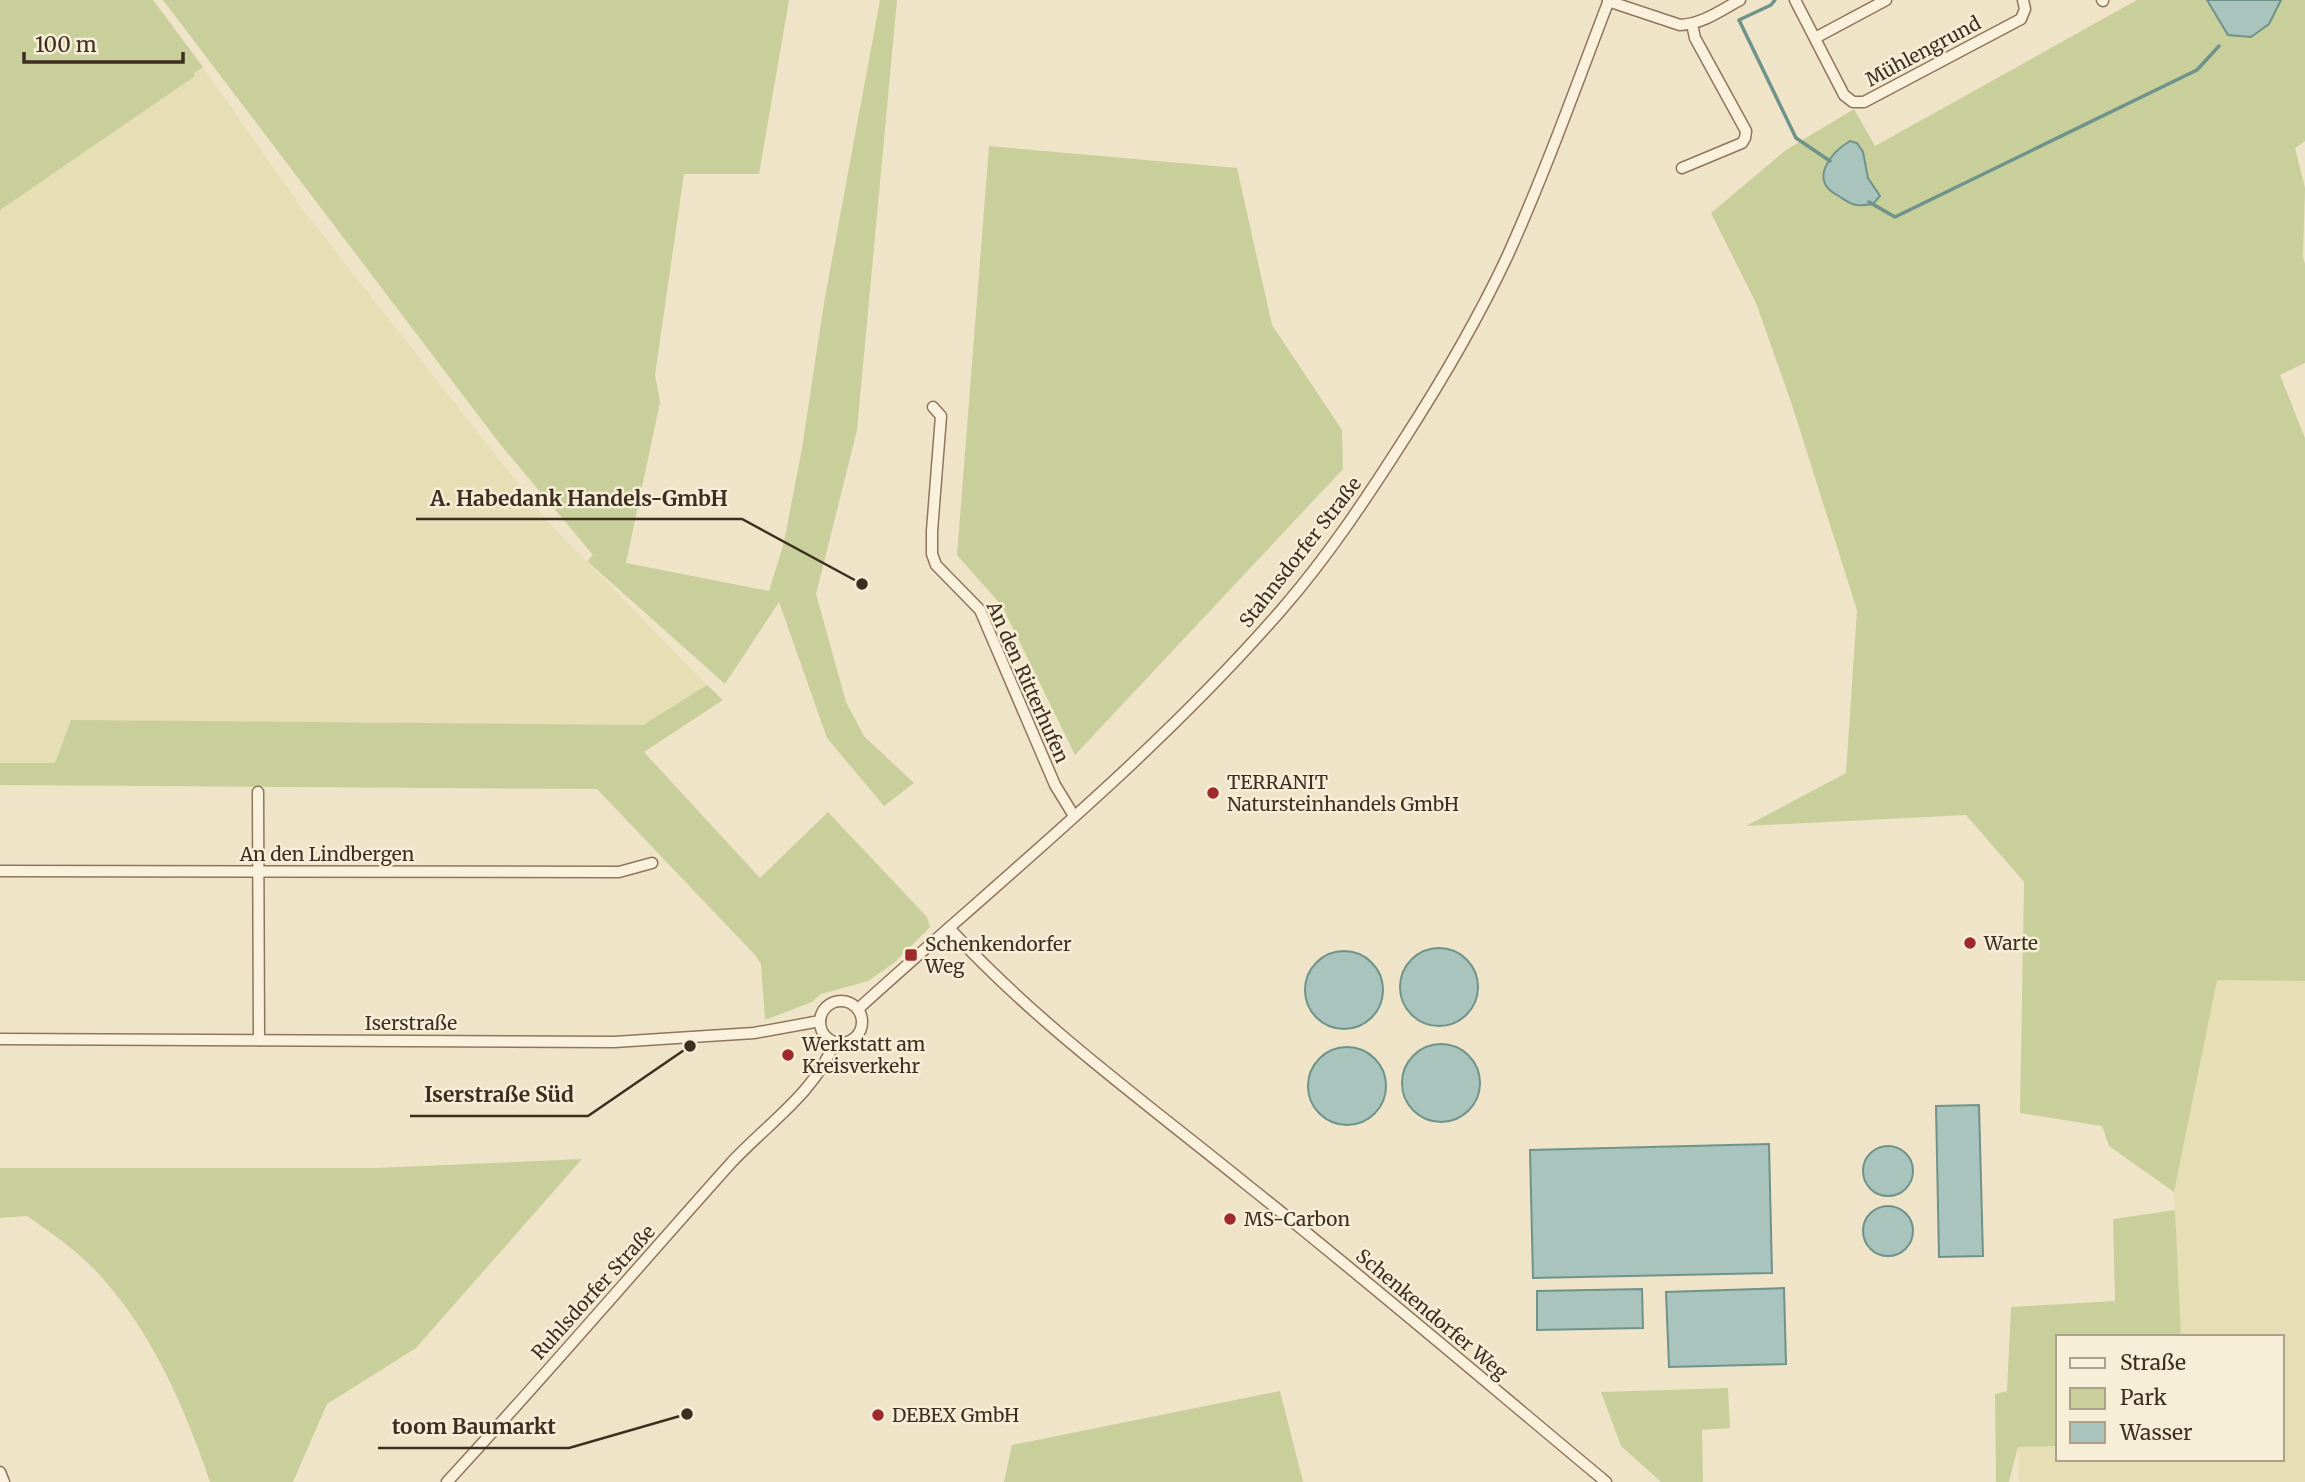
<svg xmlns="http://www.w3.org/2000/svg" width="2305" height="1482" viewBox="0 0 2305 1482" font-family="Merriweather,serif">
<rect width="100%" height="100%" fill="#f0e4c8"/>
<!-- farmland -->
<g fill="#e6deb5">
<path d="M203 67 303 210 548 522 707 685 643 725 71 720 55 763H0V209Z"/>
<path d="M2217 980 2305 981V1482H2019L2018 1447 2058 1446V1459H2282V1337H2181L2174 1192Z"/>
</g>
<!-- green -->
<g fill="#c9cf9b">
<path d="M0 0H153L203 67 194 73 195 76 0 210Z"/>
<path d="M163 0H789L759 174H684L655 375 660 402 626 563 769 591 784 542 802 448 824 303 880 0H897L857 430 816 594 846 702 864 736 914 783 884 806 827 738 779 602 725 684 587 561 593 555 500 444Z"/>
<path d="M2137 0H2207L2228 35 2269 24 2281 0H2305V141L2295 148 2305 188 2303 257 2305 264V363L2280 375 2305 438V981L2217 980 2174 1192 2109 1146 2102 1126 2020 1113 2024 882 1966 815 1746 826 1846 773 1857 610 1791 402 1756 303 1711 213 1786 150 1854 109 1875 146Z"/>
<path d="M989 146 1237 168 1272 325 1342 430 1343 469 1075 755 1002 606 957 555Z"/>
<path d="M707 685 723 700 644 752 760 878 828 812 927 917 930 927 894 963 868 981 821 994 812 1002 765 1020 761 964 755 955 597 789 0 785V763H55L71 720 643 725Z"/>
<path d="M582 1159 416 1348 327 1404 293 1482H210C184 1406 151 1329 95 1270 75 1249 50 1232 27 1216L0 1218V1168H375Z"/>
<path d="M2175 1210 2181 1337H2058V1446L2018 1447 2009 1482H1996L1995 1394 2007 1391 2011 1307 2115 1301 2113 1219Z"/>
<path d="M1728 1388 1730 1428 1702 1430 1703 1482H1661L1621 1446 1601 1392Z"/>
<path d="M1280 1391 1303 1482H1004L1012 1445Z"/>
</g>
<!-- water -->
<g fill="#a9c4bc" stroke="#6f938a" stroke-width="2">
<path d="M2207 0H2281L2269 24 2251 37 2228 35Z"/>
<path d="M1850 141 1857 143 1863 152 1868 178 1880 196 1873 204C1852 207 1853 205 1837 195 1809 180 1830 153 1850 141Z"/>
<circle cx="1439" cy="987" r="39"/>
<circle cx="1344" cy="990" r="39"/>
<circle cx="1441" cy="1083" r="39"/>
<circle cx="1347" cy="1086" r="39"/>
<path d="M1979 1105 1983 1256 1939 1257 1936 1106Z"/>
<path d="M1769 1144 1772 1273 1533 1278 1530 1150Z"/>
<circle cx="1888" cy="1171" r="25"/>
<circle cx="1888" cy="1231" r="25"/>
<path d="M1784 1288 1786 1364 1669 1367 1666 1292Z"/>
<path d="M1642 1289 1643 1328 1537 1330V1291Z"/>
</g>
<g fill="none" stroke-linecap="round" stroke-linejoin="round">
<!-- stream -->
<g stroke="#6f938a" stroke-width="3.5">
<path d="M1775 0 1771 5 1739 20 1796 138 1830 161"/>
<path d="M1869 202 1895 217 2197 70 2219 46"/>
</g>
<!-- minor casing -->
<g stroke="#8d765c" stroke-width="13">
<g id="minor">
<path d="M1795 0 1844 95 1853 102H1864L2021 19 2025 9 2023 0"/>
<path d="M2102 0 2103 1"/>
<path d="M1608 1 1680 25C1703 24 1721 10 1740 0"/>
<path d="M1815 38 1886 0"/>
<path d="M1682 168 1742 143 1745 138 1746 131 1695 38 1692 24"/>
<path d="M933 407 941 416 932 531V554L936 565 980 610 1055 785 1074 816"/>
<path d="M258 792 259 1040"/>
<path d="M0 871 619 872 652 863"/>
<path d="M949 928C1038 1025 1144 1101 1246 1184 1368 1281 1486 1382 1606 1482"/>
<circle cx="841" cy="1022" r="21"/>
<path d="M858 1009C1002 878 1155 756 1283 608 1328 556 1366 499 1403 441 1441 382 1477 321 1507 257 1545 173 1576 86 1609 0"/>
<path d="M0 1039 614 1042 754 1033 820 1021"/>
<path d="M0 1472 4 1482"/>
<path d="M447 1482C544 1377 636 1269 731 1163 767 1124 815 1093 834 1043"/>
</g>
</g>
<!-- minor -->
<use href="#minor" stroke="#faf1dc" stroke-width="10"/>
</g>
<!-- markers -->
<g fill="#9e2a2b" stroke="#f7eed8" stroke-width="2.5">
<circle cx="1213" cy="793" r="7"/>
<circle cx="1970" cy="943" r="7"/>
<rect x="904" y="948" width="14" height="14" rx="3.5"/>
<circle cx="788" cy="1055" r="7"/>
<circle cx="1230" cy="1219" r="7"/>
<circle cx="878" cy="1415" r="7"/>
</g>
<g text-anchor="middle" stroke-width="5" stroke-linejoin="round" paint-order="stroke">
<!-- street labels -->
<g font-size="19" fill="#3d2e20" stroke="#f7eed8">
<text transform="translate(1923 51) rotate(-28)" y="7">Mühlengrund</text>
<text transform="translate(1300 552) rotate(-52)" y="7">Stahnsdorfer Straße</text>
<text transform="translate(1028 682) rotate(66)" y="7">An den Ritterhufen</text>
<text x="327" y="861">An den Lindbergen</text>
<text x="411" y="1030">Iserstraße</text>
<text transform="translate(593 1292) rotate(-48)" y="7">Ruhlsdorfer Straße</text>
<text transform="translate(1432 1314) rotate(40)" y="7">Schenkendorfer Weg</text>
</g>
<!-- poi labels -->
<g font-size="19" fill="#3d2e20" stroke="#f7eed8" text-anchor="start">
<text x="1227" y="789">TERRANIT<tspan x="1227" dy="22">Natursteinhandels GmbH</tspan></text>
<text x="1984" y="950">Warte</text>
<text x="925" y="951">Schenkendorfer<tspan x="925" dy="22">Weg</tspan></text>
<text x="802" y="1051">Werkstatt am<tspan x="802" dy="22">Kreisverkehr</tspan></text>
<text x="1244" y="1226">MS-Carbon</text>
<text x="892" y="1422">DEBEX GmbH</text>
</g>
</g>
<!-- callouts -->
<path fill="none" stroke="#3d2e20" stroke-width="2.5" d="M862 584L742 519H416M690 1046L588 1116H410M687 1414L569 1448H378"/>
<g fill="#3d2e20" stroke="#f7eed8" stroke-width="2.5">
<circle cx="862" cy="584" r="7"/>
<circle cx="690" cy="1046" r="7"/>
<circle cx="687" cy="1414" r="7"/>
</g>
<g font-size="21" text-anchor="middle" font-weight="bold" fill="#3d2e20" stroke="#f7eed8" stroke-width="5" stroke-linejoin="round" paint-order="stroke">
<text x="579" y="506">A. Habedank Handels-GmbH</text>
<text x="499" y="1102">Iserstraße Süd</text>
<text x="474" y="1434">toom Baumarkt</text>
</g>
<!-- legend -->
<rect x="2056" y="1335" width="228" height="126" fill="#f7eed8" stroke="#ada18e" stroke-width="2"/>
<rect x="2070" y="1358" width="35" height="10" fill="#faf1dc" stroke="#ada18e" stroke-width="2"/>
<text x="2120" y="1370" font-size="21" fill="#3d2e20">Straße</text>
<rect x="2070" y="1388" width="35" height="21" fill="#c9cf9b" stroke="#ada18e" stroke-width="2"/>
<text x="2120" y="1405" font-size="21" fill="#3d2e20">Park</text>
<rect x="2070" y="1422" width="35" height="21" fill="#a9c4bc" stroke="#ada18e" stroke-width="2"/>
<text x="2120" y="1440" font-size="21" fill="#3d2e20">Wasser</text>
<!-- scale -->
<path d="M24 52v10h159v-10" fill="none" stroke="#3d2e20" stroke-width="3.5"/>
<text x="35" y="52" font-size="21" fill="#3d2e20" stroke="#f7eed8" stroke-width="5" paint-order="stroke">100 m</text>
</svg>
